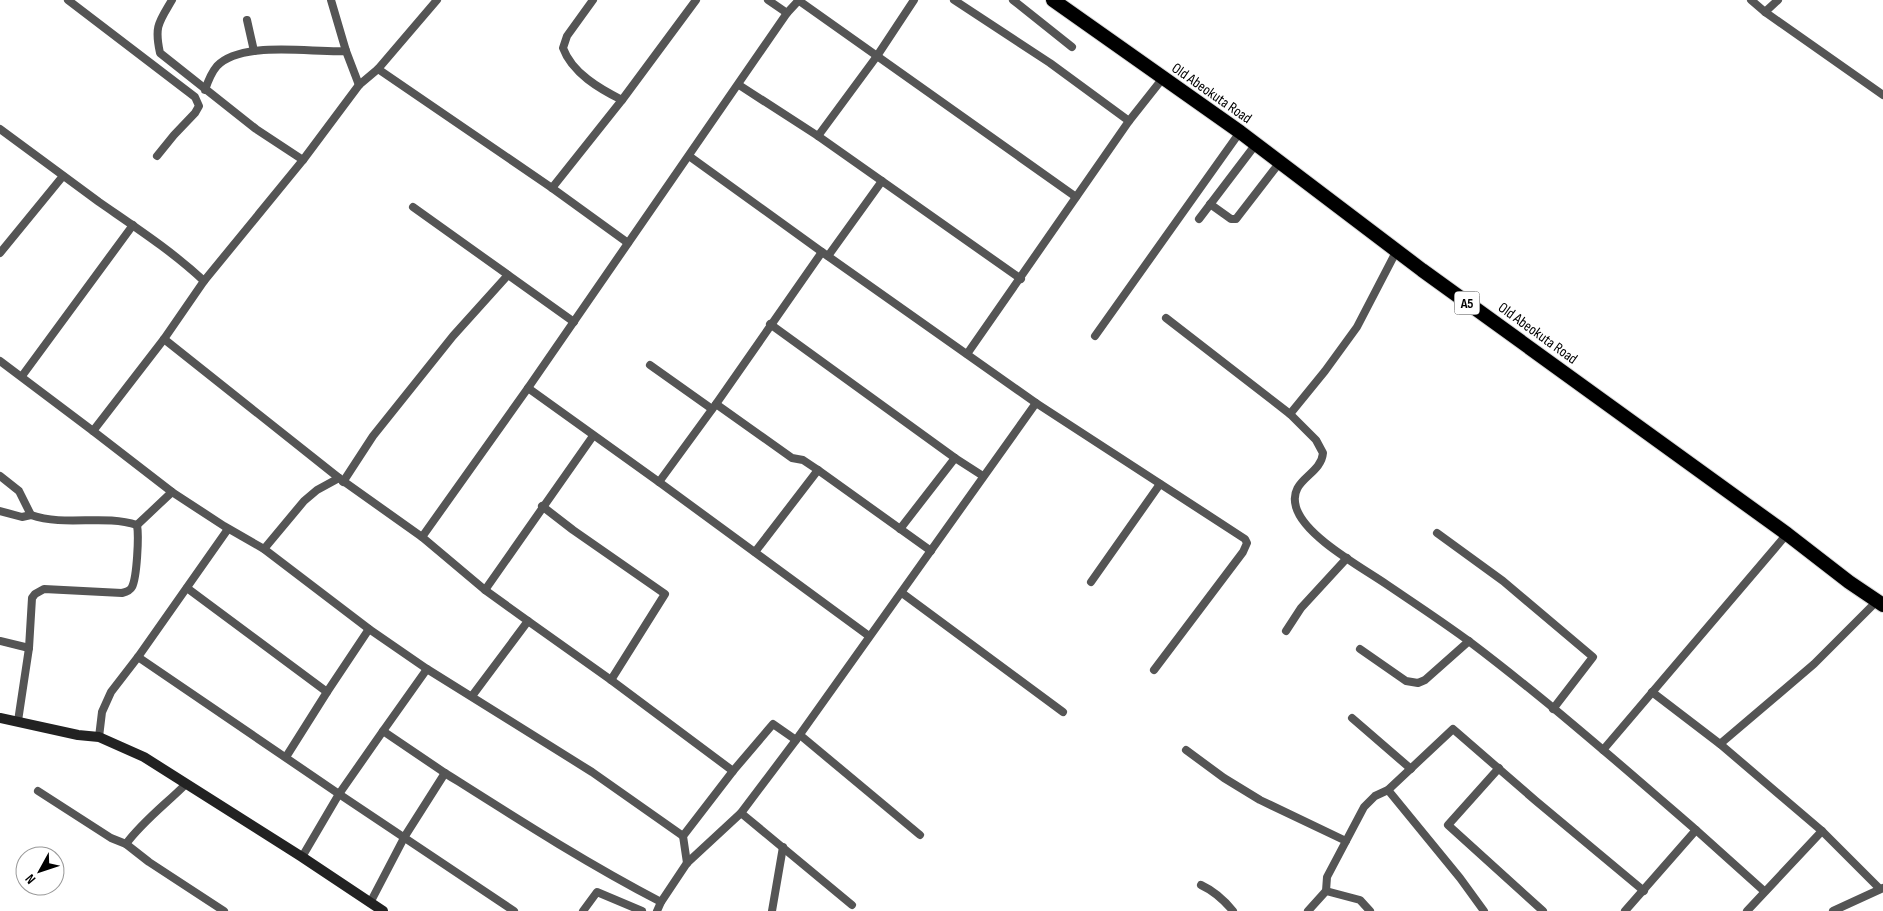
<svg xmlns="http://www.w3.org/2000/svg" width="1883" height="911" viewBox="0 0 1883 911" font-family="'Sofia Sans Condensed',sans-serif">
<rect width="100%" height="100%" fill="#fff"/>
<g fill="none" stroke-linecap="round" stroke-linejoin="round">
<!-- highway casing -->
<g stroke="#dbdbdb" stroke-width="16">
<path id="highway" d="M1053 0 1240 132 1422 270 1787 534 1849 582 1883 605"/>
</g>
<!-- street -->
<g stroke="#555" stroke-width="8">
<path d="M68 0 195 97 199 106 195 113 174 135 157 156"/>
<path d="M172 0C159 22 154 26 160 53L256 129 303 160"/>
<path d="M331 0 346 51 359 85"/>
<path d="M437 0 378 69 359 85 303 160 204 281 164 339 93 431 172 492 224 526 264 549 369 629 427 669 592 772 683 836"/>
<path d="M593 0 567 36 563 48C572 73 600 89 622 100"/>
<path d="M768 0 787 13"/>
<path d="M798 0 1076 197"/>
<path d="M954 0 1050 63 1129 121 967 354"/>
<path d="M1013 0 1072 47"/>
<path d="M1751 0 1765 12 1883 95"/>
<path d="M1765 12 1778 0"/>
<path d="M247 20 254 51"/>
<path d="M378 69 552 188 628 243"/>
<path d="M739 85 818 136 1021 279"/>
<path d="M205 90C208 81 211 73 217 66 242 40 312 53 346 51"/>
<path d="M1129 121 1163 78"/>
<path d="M0 129C33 153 66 178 99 202 135 227 172 251 204 281"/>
<path d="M818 136 877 56 914 0"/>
<path d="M689 156 822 252 1036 403 1245 539 1247 543 1243 552 1154 670"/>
<path d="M552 188 622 100 696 0"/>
<path d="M1210 204 1231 219H1236L1280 162"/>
<path d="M413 207 574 322"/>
<path d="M1199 219 1256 144"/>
<path d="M0 253 63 176"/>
<path d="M828 256 882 181"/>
<path d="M1166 318 1290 414 1325 371 1357 327 1397 250"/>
<path d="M770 324 955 458 983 476"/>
<path d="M1095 336 1240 132"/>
<path d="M164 339 339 478 422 537 485 590 528 621 472 696"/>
<path d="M0 361 93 431"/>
<path d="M650 365 712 409"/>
<path d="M22 376 133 225"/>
<path d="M528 388 659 482 869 636"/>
<path d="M716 404 792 458 803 460 818 470 931 551"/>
<path d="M1290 414 1316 440 1323 453C1321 476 1288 479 1296 507 1304 536 1361 567 1386 584 1414 603 1443 622 1470 642 1548 701 1622 766 1696 830L1625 911"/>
<path d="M0 476 19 491 31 515C66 527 103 514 137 525"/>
<path d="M343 482 373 436 453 336 508 275"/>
<path d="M659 482 716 404 822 252"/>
<path d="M542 506 573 530 665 594 611 680"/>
<path d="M0 511 22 517 31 515"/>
<path d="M137 525 172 492"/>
<path d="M900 529 955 458"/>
<path d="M1437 533 1503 581 1593 657 1553 709"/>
<path d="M422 537 528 388 787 13 799 0"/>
<path d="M264 549 304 501 317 490 339 478"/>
<path d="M755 552 818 470"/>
<path d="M1091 582 1160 484"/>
<path d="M187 588 327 692 286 757"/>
<path d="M485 590 593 436"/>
<path d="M902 593 1063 712"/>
<path d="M528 621 611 680 733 771"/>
<path d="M1286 631 1301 608 1347 558"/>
<path d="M0 641 29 648"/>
<path d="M1360 649 1406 681 1418 683 1425 680 1469 641"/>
<path d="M138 657 339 794 514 911"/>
<path d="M327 692 369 629"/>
<path d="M1652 692 1720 744 1822 831 1880 889"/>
<path d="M1352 718 1411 769"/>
<path d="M18 721 29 648 32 598 35 594 44 589 122 593C126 592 130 591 132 587 137 577 139 536 137 525"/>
<path d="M383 731 427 669"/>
<path d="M800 735 920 835"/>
<path d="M99 737 102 712 111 692 138 657 228 529"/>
<path d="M1720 744 1814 664 1877 601"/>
<path d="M1186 750 1224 778 1260 800 1346 841"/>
<path d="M1603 750 1787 534"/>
<path d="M1499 768 1448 825 1543 911"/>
<path d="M1388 790 1460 878 1484 911"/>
<path d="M38 791 111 838 126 844 149 862 224 911"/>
<path d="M741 813 852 905"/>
<path d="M1696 830 1764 891"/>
<path d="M126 844C143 821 166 804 186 784"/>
<path d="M302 857 339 794 383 731 445 773"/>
<path d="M687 863 683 836 733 771 773 724 796 740"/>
<path d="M1201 885C1214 891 1224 900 1233 911"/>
<path d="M1326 891 1360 900 1370 911"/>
<path d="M370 903 405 836 445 773C516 818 586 863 661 902"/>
<path d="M583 911 597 892 642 911"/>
<path d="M657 911 661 902 687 863 741 813 796 740 1036 403"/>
<path d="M772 911 783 847"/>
<path d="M1308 911 1326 891 1327 877 1364 807 1375 796 1388 790 1453 729 1536 801 1644 891"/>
<path d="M1747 911 1822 831"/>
<path d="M1833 911 1883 888"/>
</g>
<!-- secondary -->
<path stroke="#222" stroke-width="10" d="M0 718 78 735 99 737 144 757 302 857 383 911"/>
<!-- highway -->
<use href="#highway" stroke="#000" stroke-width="14"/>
</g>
<g text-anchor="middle" stroke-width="4" stroke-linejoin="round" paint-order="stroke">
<!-- shield labels -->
<rect fill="#fff" stroke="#4c4c4c" stroke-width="1" x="1454.5" y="291.5" width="25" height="23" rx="4"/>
<g font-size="14" font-weight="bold" fill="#000">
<text x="1467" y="308">A5</text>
</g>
<!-- street labels -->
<g font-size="15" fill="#000" stroke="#fff">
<text transform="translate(1212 93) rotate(35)" y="5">Old Abeokuta Road</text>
<text transform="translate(1538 333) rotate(36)" y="5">Old Abeokuta Road</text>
</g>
</g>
<!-- north arrow -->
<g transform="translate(40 871) rotate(230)"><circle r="24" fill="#ffffff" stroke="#999999"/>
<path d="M0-4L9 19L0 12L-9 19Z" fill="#000000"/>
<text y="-8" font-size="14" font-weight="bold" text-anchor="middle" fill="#000000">N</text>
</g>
</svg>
